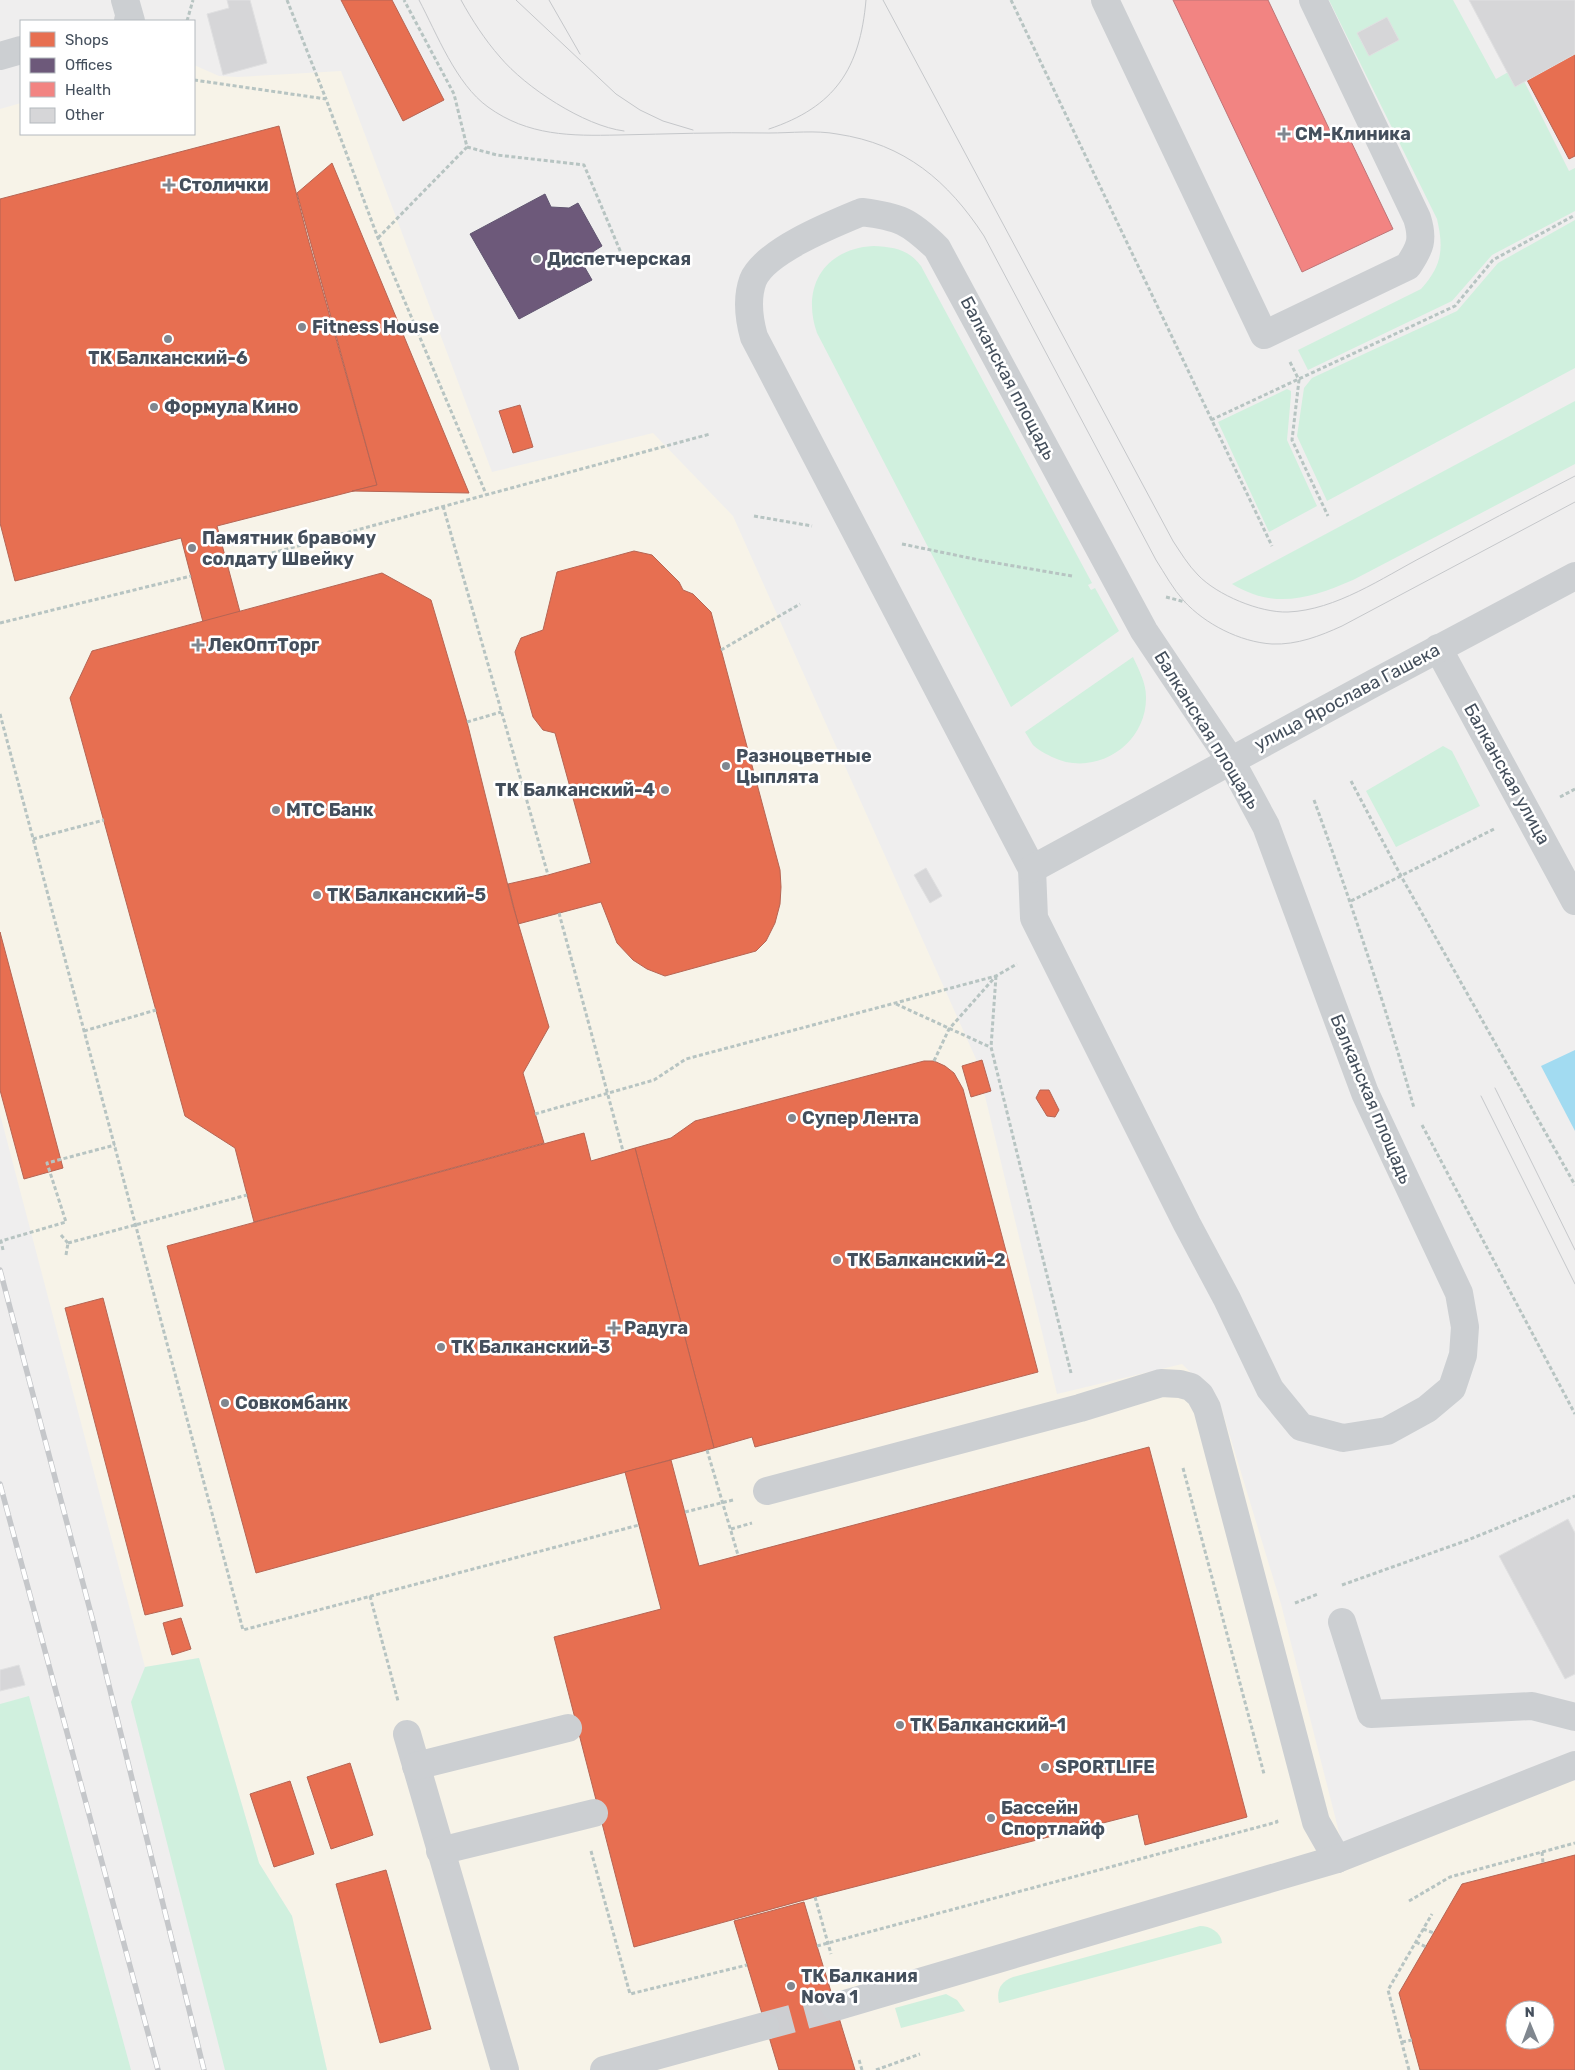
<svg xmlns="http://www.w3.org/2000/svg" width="1575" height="2070" viewBox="0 0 1575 2070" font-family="Rubik,sans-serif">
<rect width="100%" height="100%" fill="#efeeee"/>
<!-- commercial -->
<path fill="#f7f3e8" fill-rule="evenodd" d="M194 65 219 76 238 77 341 71 492 472 653 433 733 516 976 1059 1057 1394 1182 1364 1219 1400 1281 1604 1342 1844 1556 1779 1575 1781V2070H327L292 1916 259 1863 199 1658 145 1667 0 1114V109L21 103V134H194ZM1515 2010H1545V2040H1515Z"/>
<!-- green -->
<g fill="#d0f0de">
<path d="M1329 0H1453L1496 79 1517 67 1569 171 1575 168V211L1492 255 1452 301 1308 370 1298 350 1421 289C1442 266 1444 249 1437 219Z"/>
<path d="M1575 220V368L1327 501 1297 436 1304 388 1312 378 1457 311 1498 263Z"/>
<path d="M873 246C894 247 908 249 921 266L1092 583 1088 585 1091 590 1095 588 1119 631 1011 707 817 333C801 287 824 249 873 246Z"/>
<path d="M1287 389 1291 391V395L1287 440 1317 506 1269 532 1218 422Z"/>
<path d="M1575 401V464L1353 580C1311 598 1275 610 1232 584Z"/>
<path d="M1133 657C1139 670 1146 683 1146 697 1147 745 1095 778 1052 757 1046 754 1038 750 1033 745 1030 741 1028 736 1025 732Z"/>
<path d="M1443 746 1452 751 1480 806 1396 847 1366 791Z"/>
<path d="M199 1658 259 1863 292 1916 327 2070H225L131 1702 145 1667Z"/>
<path d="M29 1696 131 2070H0V1704Z"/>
<path d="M1200 1926C1210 1926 1221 1932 1222 1943L999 2003C996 1989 1001 1982 1013 1977Z"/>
<path d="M946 1994 957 2000 965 2011 901 2028 895 2008Z"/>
</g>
<!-- water -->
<path fill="#a2dbf1" d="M1575 1050V1131L1541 1066Z"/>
<!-- shops -->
<g fill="#e76f51" stroke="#b66554" fill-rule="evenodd">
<path d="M341 0H392L444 100 403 121Z"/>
<path d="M1575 54V156L1569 159 1527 80Z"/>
<path d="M279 126 307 235 377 485 217 526 240 612 203 622 181 538 15 581 0 523V199Z"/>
<path d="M332 163 469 493 352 491 377 485 297 193Z"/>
<path d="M520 405 533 447 513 453 499 411Z"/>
<path d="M634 551 652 555 679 582 683 590 693 594 711 612 780 870 781 887 780 904 775 923 766 941 756 951 665 976 647 969 633 960 617 943 601 902 518 924 508 884 548 875 591 863 555 733 543 730 533 717 517 660 515 652 517 647 521 638 543 630 557 572Z"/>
<path d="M382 573 431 600 467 722 513 906 549 1027 523 1073 544 1143 254 1222 235 1148 185 1116 70 698 92 651Z"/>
<path d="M0 932 63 1168 24 1179 0 1090Z"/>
<path d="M982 1060 991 1091 971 1097 962 1066Z"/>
<path d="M924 1061H934L945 1066 954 1073 963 1089 1038 1372 755 1447 752 1437 714 1448 635 1148 671 1138 695 1121Z"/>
<path d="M1040 1090H1049L1059 1110 1055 1117 1047 1116 1036 1098Z"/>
<path d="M584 1133 591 1161 635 1148 714 1448 256 1573 167 1246Z"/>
<path d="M103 1298 183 1606 145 1615 65 1308Z"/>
<path d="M1149 1447 1247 1817 1145 1845 1138 1814 815 1897 634 1947 554 1637 661 1609 625 1472 671 1460 699 1566Z"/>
<path d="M181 1618 191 1649 172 1655 163 1623Z"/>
<path d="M350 1763 373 1835 331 1849 307 1777Z"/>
<path d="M290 1781 314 1854 274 1867 250 1794Z"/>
<path d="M1575 1855V2070H1420L1399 1993 1462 1884ZM1515 2010H1545V2040H1515Z"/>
<path d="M386 1870 431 2029 380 2043 336 1884Z"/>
<path d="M804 1902 817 1946 855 2070H779L734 1921Z"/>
</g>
<!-- offices -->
<path fill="#6d597a" stroke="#615671" d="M545 194 551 207 569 208 578 203 602 246 594 251 584 266 592 280 519 319 470 234Z"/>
<!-- health -->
<path fill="#f28482" stroke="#be7477" d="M1173 0H1268L1333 137 1346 131 1393 229 1302 272Z"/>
<!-- building -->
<g fill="#d6d6d8" stroke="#e0e0e1">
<path d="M227 0H250L267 63 223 75 207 14 229 8Z"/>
<path d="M1469 0H1575V54L1515 87Z"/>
<path d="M1387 17 1399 40 1369 56 1357 33Z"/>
<path d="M926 868 942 896 930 903 914 875Z"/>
<path d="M1568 1519 1575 1533V1674L1565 1679 1499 1556Z"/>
<path d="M19 1665 25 1685 0 1691V1670Z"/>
</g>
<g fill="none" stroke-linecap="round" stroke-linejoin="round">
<!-- minor-tunnel -->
<path stroke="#cdced1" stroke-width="28" stroke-dasharray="28 14" stroke-linecap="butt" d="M765 2026 835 2007"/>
<!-- path -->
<g stroke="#b7c4c2" stroke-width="3" stroke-dasharray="4 2.5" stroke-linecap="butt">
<path d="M287 0 326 99"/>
<path d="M1011 0 1272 546"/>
<path d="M187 21 193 0"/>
<path d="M194 80 326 99 378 238 486 494"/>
<path d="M467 147 497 155 584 165 624 260"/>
<path d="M378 238 467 147 454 94 404 0"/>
<path d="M1290 362 1299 380 1292 440 1328 516"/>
<path d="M1211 420 1455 306 1493 260 1575 215"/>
<path d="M443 506 548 875"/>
<path d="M754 516 812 526"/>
<path d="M902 544 979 560 1072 576"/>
<path d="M228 565 710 434"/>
<path d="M1166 597 1185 602"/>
<path d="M0 623 191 576"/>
<path d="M721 650 800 604"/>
<path d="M0 714 243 1630 639 1525"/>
<path d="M467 722 501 712"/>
<path d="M1351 781 1401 876 1575 1185"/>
<path d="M1560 797 1575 789"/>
<path d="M1314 800C1351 902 1385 1004 1414 1108"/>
<path d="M33 839 104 820"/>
<path d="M1351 901 1496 828"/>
<path d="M559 913 623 1151"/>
<path d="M996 976 991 1047 1071 1373"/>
<path d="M896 1004 990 1047"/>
<path d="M84 1031 156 1010"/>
<path d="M934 1061 949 1029 996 976"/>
<path d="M535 1114 654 1080 686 1059 996 976 1017 964"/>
<path d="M1422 1125 1575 1414"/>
<path d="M61 1235 68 1243"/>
<path d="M68 1243 247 1195"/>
<path d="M3 1250 1 1241 66 1222 47 1163 115 1145"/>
<path d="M66 1255 68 1243"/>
<path d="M707 1450 738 1555"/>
<path d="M1183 1468 1264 1774"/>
<path d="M685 1512 733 1500"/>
<path d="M731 1529 752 1523"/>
<path d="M1342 1585 1468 1540 1575 1496"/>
<path d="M370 1596 398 1701"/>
<path d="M1295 1603 1318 1594"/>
<path d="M591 1851 630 1994 747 1965"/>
<path d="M1542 1852 1543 1863"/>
<path d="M815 1897 831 1954"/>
<path d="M1409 1901 1450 1877 1575 1843"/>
<path d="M1423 1929 1434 1933"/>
<path d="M1416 1942 1426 1947"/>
<path d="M817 1946 1277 1822 1276 1819"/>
<path d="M1402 2042 1412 2040"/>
<path d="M859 2060 862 2070"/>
<path d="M876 2070 920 2054"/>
<path d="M1409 2070 1388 1990 1432 1914"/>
</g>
<!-- minor -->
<g stroke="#cccfd2" stroke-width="28">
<path d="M125 0 131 21H128"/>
<path d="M1105 0 1264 335 1408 266C1420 248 1424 240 1417 218L1313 0"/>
<path d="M0 56 21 50"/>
<path d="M862 212C900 217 909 221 937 248L1144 631 1231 761 1266 826 1365 1093 1459 1293 1465 1327 1463 1355 1452 1388 1427 1409 1387 1431 1343 1438 1301 1427 1270 1389 1227 1299 1187 1224 1034 918 1032 869 754 337C749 319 746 299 753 280 765 251 833 224 862 212Z"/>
<path d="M1438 648 1575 901"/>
<path d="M1032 869 1374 683 1575 576"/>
<path d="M767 1491 1080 1408 1161 1383 1180 1384 1191 1387 1200 1395 1207 1408 1316 1822 1337 1859"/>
<path d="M1342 1622 1371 1714 1532 1706 1575 1717"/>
<path d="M407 1734 505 2070"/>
<path d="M416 1766 568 1728"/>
<path d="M440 1851 594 1813"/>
<path d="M835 2007 1337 1859 1575 1765"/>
<path d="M604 2070 765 2026"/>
</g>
<!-- tram -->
<g stroke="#c5c7ca" stroke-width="1">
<path d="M419 0C437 34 456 84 488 107 528 136 571 136 618 135 668 134 719 132 769 133 791 133 816 130 837 134 905 144 948 181 984 236L1156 560C1165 574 1173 589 1184 601 1205 624 1240 642 1272 644 1297 645 1320 636 1342 626L1575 502"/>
<path d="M461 0C472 20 485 40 500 57 525 87 584 126 624 131"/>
<path d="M516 0 616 94 640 110 663 121 693 130"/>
<path d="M549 0 580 54"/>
<path d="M883 0 1173 541C1181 553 1188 565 1198 575 1217 595 1260 613 1288 612 1336 610 1382 578 1424 556 1474 529 1525 502 1575 476"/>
<path d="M769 129C835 107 860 69 866 0"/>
<path d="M1495 1088 1575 1250"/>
<path d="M1481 1096 1575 1284"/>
</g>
<!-- rail casing -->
<g stroke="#c5c7ca" stroke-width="5.5">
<g id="rail">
<path d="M0 1270 94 1625 204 2070"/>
<path d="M0 1484 158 2070"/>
</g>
</g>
<!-- rail -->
<use href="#rail" stroke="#fff" stroke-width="4" stroke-dasharray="11" stroke-linecap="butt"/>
</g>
<!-- markers -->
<g fill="#80878f" stroke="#fff" stroke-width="2">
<path d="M1281.5 126.5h5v5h5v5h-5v5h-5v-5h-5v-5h5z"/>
<path d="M166.5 177.5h5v5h5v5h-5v5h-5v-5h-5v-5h5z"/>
<circle cx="537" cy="259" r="5"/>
<circle cx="302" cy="327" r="5"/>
<circle cx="168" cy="339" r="5"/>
<circle cx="154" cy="407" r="5"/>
<circle cx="192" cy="548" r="5"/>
<path d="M195.5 637.5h5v5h5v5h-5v5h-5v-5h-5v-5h5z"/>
<circle cx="726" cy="766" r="5"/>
<circle cx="665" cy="790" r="5"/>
<circle cx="276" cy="810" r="5"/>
<circle cx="317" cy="895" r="5"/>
<circle cx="792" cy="1118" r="5"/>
<circle cx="837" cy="1260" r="5"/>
<path d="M611.5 1320.5h5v5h5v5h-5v5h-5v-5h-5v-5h5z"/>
<circle cx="441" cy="1347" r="5"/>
<circle cx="225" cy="1403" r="5"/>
<circle cx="900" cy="1725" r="5"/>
<circle cx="1045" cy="1767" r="5"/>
<circle cx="991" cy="1818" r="5"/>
<circle cx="791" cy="1986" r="5"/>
</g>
<g text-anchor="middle" stroke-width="5" stroke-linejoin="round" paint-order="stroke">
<!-- poi labels -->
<g font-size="18" font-weight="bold" fill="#444f5c" stroke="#fff" text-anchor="start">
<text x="1295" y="140">СМ-Клиника</text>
<text x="179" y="191">Столички</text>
<text x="547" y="265">Диспетчерская</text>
<text x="312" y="333">Fitness House</text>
<text x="168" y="364" text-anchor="middle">ТК Балканский-6</text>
<text x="164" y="413">Формула Кино</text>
<text x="202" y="544">Памятник бравому<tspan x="202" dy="21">солдату Швейку</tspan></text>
<text x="208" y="651">ЛекОптТорг</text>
<text x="736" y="762">Разноцветные<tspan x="736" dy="21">Цыплята</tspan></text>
<text x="655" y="796" text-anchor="end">ТК Балканский-4</text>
<text x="286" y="816">МТС Банк</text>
<text x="327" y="901">ТК Балканский-5</text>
<text x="802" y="1124">Супер Лента</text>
<text x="847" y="1266">ТК Балканский-2</text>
<text x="624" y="1334">Радуга</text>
<text x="451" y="1353">ТК Балканский-3</text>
<text x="235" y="1409">Совкомбанк</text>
<text x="910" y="1731">ТК Балканский-1</text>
<text x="1055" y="1773">SPORTLIFE</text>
<text x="1001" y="1814">Бассейн<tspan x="1001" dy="21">Спортлайф</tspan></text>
<text x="801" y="1982">ТК Балкания<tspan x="801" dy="21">Nova 1</tspan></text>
</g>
<!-- street labels -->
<g font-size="18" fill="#444f5c" stroke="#fff">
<text transform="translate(1008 378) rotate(62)" y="6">Балканская площадь</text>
<text transform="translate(1347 697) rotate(-28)" y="6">улица Ярослава Гашека</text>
<text transform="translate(1207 730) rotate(58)" y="6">Балканская площадь</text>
<text transform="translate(1507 774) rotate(61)" y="6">Балканская улица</text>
<text transform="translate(1371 1099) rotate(67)" y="6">Балканская площадь</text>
</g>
</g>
<!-- legend -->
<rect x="20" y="20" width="175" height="115" fill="#ffffff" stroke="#b4b9be"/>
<rect x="30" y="32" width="25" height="15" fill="#e76f51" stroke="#b4b9be"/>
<text x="65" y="45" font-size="15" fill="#444f5c">Shops</text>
<rect x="30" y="58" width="25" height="15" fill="#6d597a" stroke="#b4b9be"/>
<text x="65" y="70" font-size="15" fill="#444f5c">Offices</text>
<rect x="30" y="82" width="25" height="15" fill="#f28482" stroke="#b4b9be"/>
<text x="65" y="95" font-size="15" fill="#444f5c">Health</text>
<rect x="30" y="108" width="25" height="15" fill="#d6d6d8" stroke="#b4b9be"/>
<text x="65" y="120" font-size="15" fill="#444f5c">Other</text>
<!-- north arrow -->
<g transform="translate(1530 2025) rotate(359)"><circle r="24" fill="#ffffff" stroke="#b4b9be"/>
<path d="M0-4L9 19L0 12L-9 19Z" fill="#80878f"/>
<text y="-8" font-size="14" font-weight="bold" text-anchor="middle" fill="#444f5c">N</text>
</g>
</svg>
